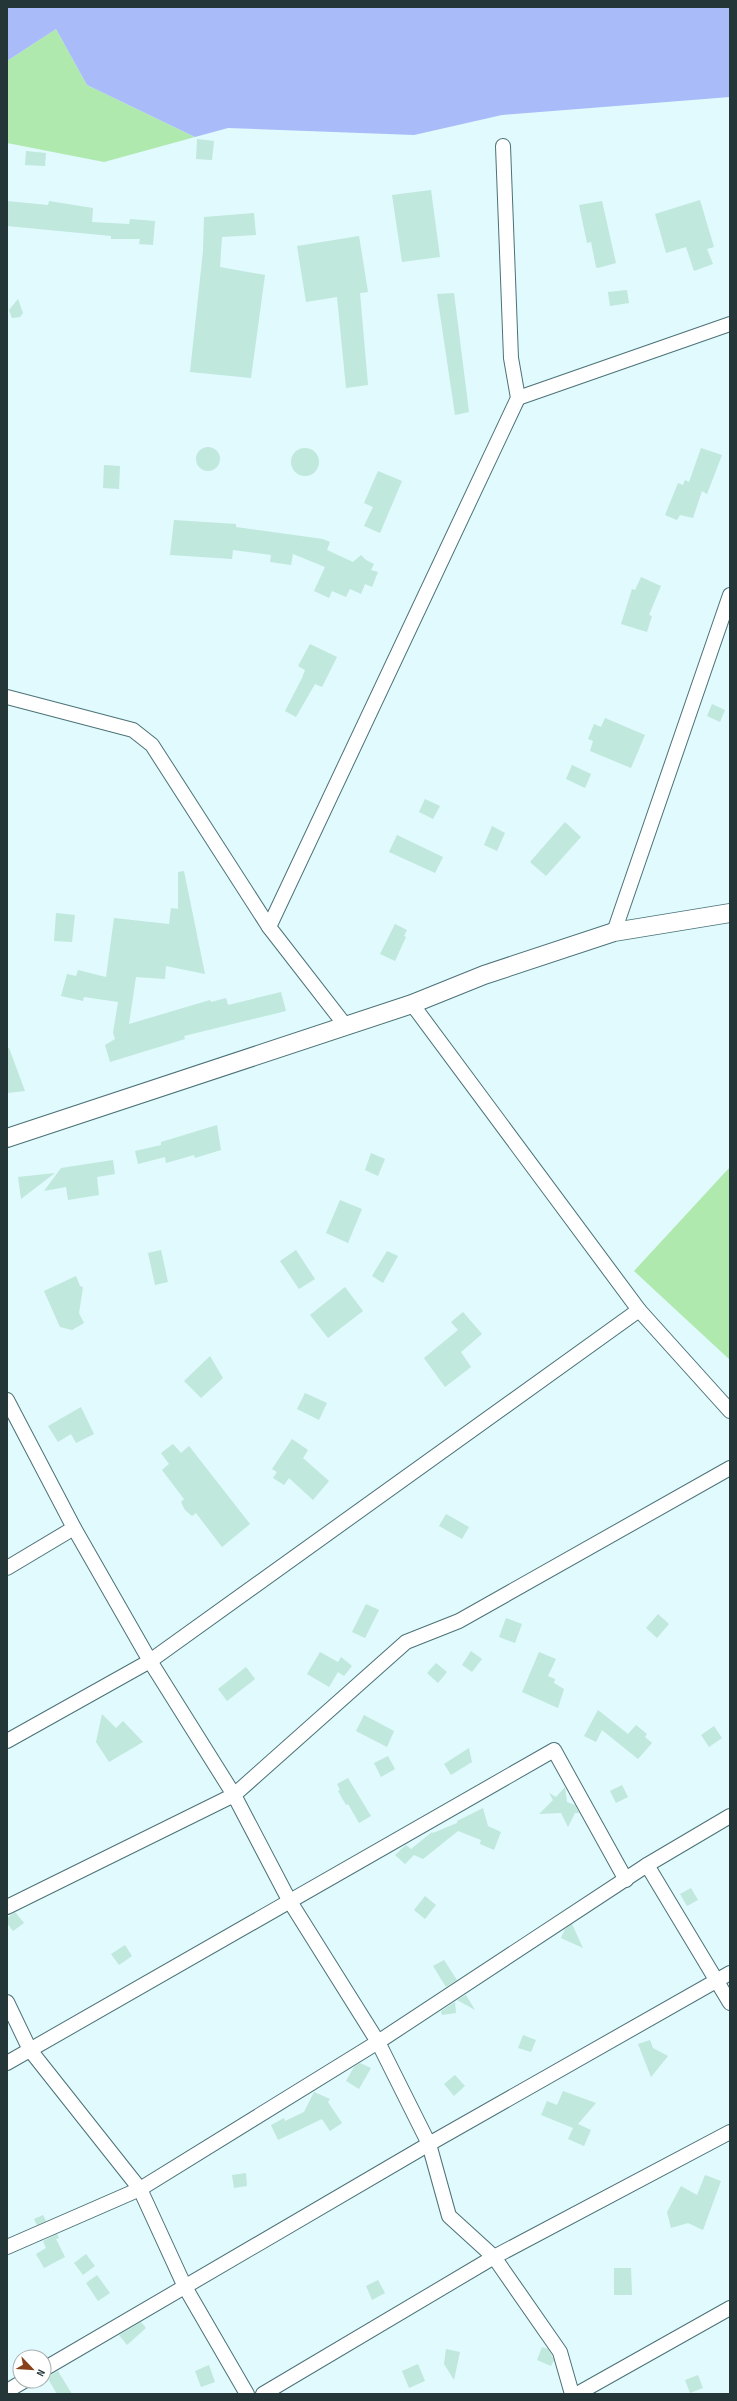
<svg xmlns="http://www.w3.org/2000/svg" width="737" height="2401" viewBox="0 0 737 2401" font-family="'Sofia Sans Condensed',sans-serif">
<rect width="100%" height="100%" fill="#e0fafd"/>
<!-- green -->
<g fill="#b0e9ad">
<path d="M56 29 87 85 195 137 104 162 7 143V61Z"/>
<path d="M730 1167V1360L634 1271Z"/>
</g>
<!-- water -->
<path fill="#a9bbf9" d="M7 7H730V97L502 115 414 135 228 128 195 137 87 85 56 29 7 61Z"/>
<!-- building -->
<g fill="#c0e8dc">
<path d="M197 139 214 141 212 160 196 159Z"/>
<path d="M26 151 46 153 45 166 25 165Z"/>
<path d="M431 190 440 257 402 262 392 195Z"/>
<path d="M700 200 714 247 707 249 713 264 694 271 686 247 666 253 655 214Z"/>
<path d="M7 201 48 205 49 201 93 208 92 222 129 224 130 219 155 221 153 245 139 244 140 239H111V236L7 226Z"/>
<path d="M602 201 616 263 598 268 596 267 591 242 587 243 579 205Z"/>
<path d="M254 213 256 235 222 237 220 267 265 275 251 378 190 372 203 251 204 217Z"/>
<path d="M359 236 368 292 360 293 368 385 346 388 337 297 306 302 297 246Z"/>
<path d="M627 290 629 303 610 306 608 292Z"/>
<path d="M454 293 469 412 455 415 437 294Z"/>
<path d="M18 299 23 313 20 317 12 318 9 310Z"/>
<circle cx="208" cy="459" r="12"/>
<path d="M701 448 722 455 707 494 702 491 693 518 680 515 677 520 665 515 678 483 683 485 685 480 689 482Z"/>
<circle cx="305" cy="462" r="14"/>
<path d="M104 465 120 466 119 489 103 488Z"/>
<path d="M378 471 402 481 380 533 364 526 373 507 364 503Z"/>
<path d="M174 520 236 524V527L323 539 330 542 327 550 353 562 361 555 366 560 374 564 371 570 378 572 372 587 365 584 361 594 350 589 346 597 332 591 329 598 314 591 325 567 293 554 291 565 270 562 271 555 233 550 232 559 170 555Z"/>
<path d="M641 577 661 586 649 615 652 616 647 632 621 624 632 589 635 590Z"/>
<path d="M310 644 337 657 322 687 315 684 296 717 285 711 302 678 305 670 298 666Z"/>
<path d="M712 704 725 710 720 722 707 716Z"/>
<path d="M605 718 645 735 631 768 590 751 593 741 588 739 594 724 601 727Z"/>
<path d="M572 765 591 774 585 788 566 779Z"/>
<path d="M425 799 440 806 433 819 419 812Z"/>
<path d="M565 822 581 837 546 876 530 862Z"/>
<path d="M492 826 505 833 497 851 484 845Z"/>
<path d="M397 835 443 857 435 873 389 852Z"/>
<path d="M184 871 205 974 166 966 165 979 136 977 129 1024 210 1000 211 1002 226 998 228 1005 281 992 286 1011 184 1036 185 1039 110 1062 105 1045 115 1039 113 1033 118 1002 84 997 83 1001 61 996 67 974 76 976 78 970 106 977 114 918 169 924 171 908 178 909V872Z"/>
<path d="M56 913 75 915 72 942 54 941Z"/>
<path d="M395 924 407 930 404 936 406 937 395 961 380 954Z"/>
<path d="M7 1048H9L25 1091 7 1093Z"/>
<path d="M217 1125 221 1150 195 1158 194 1155 166 1163 165 1157 138 1164 135 1151 161 1145V1142Z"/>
<path d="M371 1153 385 1159 378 1176 365 1170Z"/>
<path d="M113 1160 115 1174 97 1177 99 1195 68 1200 66 1187 44 1191 61 1168Z"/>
<path d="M55 1173 21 1199 18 1177Z"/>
<path d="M340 1200 362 1209 348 1243 326 1233Z"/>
<path d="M161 1250 168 1282 155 1285 148 1253Z"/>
<path d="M296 1250 315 1279 299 1289 280 1261Z"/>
<path d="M387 1251 398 1256 383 1283 372 1276Z"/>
<path d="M76 1276 80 1286 83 1287 79 1313 84 1323 72 1330 60 1327 44 1291Z"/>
<path d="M345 1287 363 1311 328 1338 310 1315Z"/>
<path d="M463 1312 482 1334 461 1352 471 1367 445 1387 424 1358 458 1330 451 1322Z"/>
<path d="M210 1356 223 1378 201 1398 184 1381Z"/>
<path d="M305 1393 327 1403 319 1420 297 1409Z"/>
<path d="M81 1407 94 1434 76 1443 71 1434 58 1442 48 1426Z"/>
<path d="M292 1439 308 1450 303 1458 329 1481 313 1500 289 1478 284 1485 273 1478 277 1472 272 1469Z"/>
<path d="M173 1444 181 1453 189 1446 250 1524 222 1547 196 1513 192 1516 185 1510 181 1502 184 1499 162 1470 169 1464 161 1453Z"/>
<path d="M446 1514 469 1527 462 1539 439 1526Z"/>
<path d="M366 1604 379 1610 365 1638 352 1632Z"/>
<path d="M658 1614 669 1624 657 1638 646 1628Z"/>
<path d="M506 1618 522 1624 515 1643 499 1637Z"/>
<path d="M471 1651 482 1659 472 1672 462 1665Z"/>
<path d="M320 1652 338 1662 341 1657 352 1666 344 1676 338 1672 329 1687 307 1674Z"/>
<path d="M539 1652 556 1659 548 1676 555 1679 554 1683 564 1689 558 1708 522 1692Z"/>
<path d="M436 1663 447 1672 438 1683 427 1673Z"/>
<path d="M246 1667 255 1679 227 1701 218 1689Z"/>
<path d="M598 1710 628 1734 636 1725 647 1734 645 1737 652 1743 638 1759 602 1730 596 1742 584 1736Z"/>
<path d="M102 1714 116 1728 123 1721 143 1742 109 1762 96 1742Z"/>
<path d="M364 1715 394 1731 387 1747 356 1731Z"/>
<path d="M714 1726 722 1738 709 1747 701 1735Z"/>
<path d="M469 1748 472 1762 451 1775 444 1764Z"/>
<path d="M388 1756 395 1769 381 1777 374 1763Z"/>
<path d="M348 1778 371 1816 359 1823 348 1804 346 1805 338 1791 340 1790 337 1784Z"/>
<path d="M622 1785 628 1797 616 1803 610 1791Z"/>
<path d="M565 1787 567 1802 575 1805 579 1813H575L568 1827 561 1813 539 1814 553 1800 549 1793 556 1797Z"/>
<path d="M483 1808 488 1826 501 1832 494 1850 480 1844 481 1840 458 1831 423 1859 414 1855 405 1864 395 1855 406 1845 411 1849 432 1832 433 1833 457 1823V1821Z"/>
<path d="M691 1888 698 1900 687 1906 680 1894Z"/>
<path d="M425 1896 436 1905 425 1919 414 1910Z"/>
<path d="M15 1912 24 1923 13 1931 7 1923V1918Z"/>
<path d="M572 1924 583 1948 561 1938 565 1929Z"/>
<path d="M125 1945 132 1956 119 1965 111 1954Z"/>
<path d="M444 1960 457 1980 446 1987 433 1966Z"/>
<path d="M466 1995 475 2010 457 2000Z"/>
<path d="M455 2002 456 2013 442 2015 441 2011Z"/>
<path d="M523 2035 536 2040 531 2052 518 2048Z"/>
<path d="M650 2040 653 2048 668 2056 651 2077 638 2044Z"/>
<path d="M360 2063 371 2068 359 2089 346 2081 354 2067Z"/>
<path d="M455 2075 465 2086 454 2096 444 2084Z"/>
<path d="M563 2091 596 2103 578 2124 591 2130 584 2146 568 2139 573 2128 541 2115 547 2101 557 2105Z"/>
<path d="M314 2092 330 2099 328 2102 342 2123 330 2131 322 2119 278 2140 271 2125 284 2118 285 2121 304 2112Z"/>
<path d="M246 2173 247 2186 234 2188 232 2175Z"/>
<path d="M705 2175 721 2181 703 2230 688 2223 671 2228 667 2212 681 2186 697 2195Z"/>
<path d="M43 2215 46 2221 37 2225 34 2219Z"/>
<path d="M57 2234 59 2238 56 2239 65 2257 44 2268 36 2254 46 2248 43 2241Z"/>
<path d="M86 2254 95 2266 83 2275 74 2263Z"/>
<path d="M614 2268H631L632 2295H614Z"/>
<path d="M97 2275 110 2293 98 2301 86 2283Z"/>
<path d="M378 2280 385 2293 372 2300 366 2286Z"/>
<path d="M141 2322 146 2328 127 2345 119 2335Z"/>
<path d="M542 2347 548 2349 552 2356 554 2360 551 2366 537 2360Z"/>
<path d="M446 2349 460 2352 454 2380 444 2364Z"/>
<path d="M418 2364 425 2381 409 2388 402 2371Z"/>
<path d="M209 2365 215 2382 201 2387 195 2371Z"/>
<path d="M58 2371 72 2394H57L47 2377Z"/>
<path d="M698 2375 703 2388 690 2393 685 2380Z"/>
</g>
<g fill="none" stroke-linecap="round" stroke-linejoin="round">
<!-- minor casing -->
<g stroke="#4b7277" stroke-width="16">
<g id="minor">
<path d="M518 398 730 324"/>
<path d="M7 697 133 730 152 745 269 927 345 1025"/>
<path d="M269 927 518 398 511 358 503 146"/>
<path d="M614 932 730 595"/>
<path d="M412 1004 639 1310"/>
<path d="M7 1400 74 1528 150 1661 234 1795 289 1900 378 2042 429 2144 449 2216 494 2257 560 2352 572 2394"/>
<path d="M7 1568 74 1528"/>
<path d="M7 1741 150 1661 639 1310 730 1411"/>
<path d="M647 1865 730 2003"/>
<path d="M7 1907 234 1795 406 1642 459 1621 730 1468"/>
<path d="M7 2002 30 2050 140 2189 185 2287 247 2394"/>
<path d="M7 2063 554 1750 626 1880"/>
<path d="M7 2247 140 2189 378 2042 647 1865 730 1816"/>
<path d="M44 2369 429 2144 730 1973"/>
<path d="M7 2391 24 2381"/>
<path d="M263 2394 494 2257 730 2132"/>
<path d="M577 2394 730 2308"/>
</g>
</g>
<!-- tertiary casing -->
<g stroke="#4b7277" stroke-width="20">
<path id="tertiary" d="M7 1138 412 1004 484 975 614 932 730 913"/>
</g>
<!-- minor -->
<use href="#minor" stroke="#fff" stroke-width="14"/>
<!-- tertiary -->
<use href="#tertiary" stroke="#fff" stroke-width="18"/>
</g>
<!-- border -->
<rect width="737" height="2401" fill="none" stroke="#253639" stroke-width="16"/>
<!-- north arrow -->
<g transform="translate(32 2369) rotate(115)"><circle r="19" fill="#ffffff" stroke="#a8afb0"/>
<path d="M0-3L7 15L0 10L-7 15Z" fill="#864118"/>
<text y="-6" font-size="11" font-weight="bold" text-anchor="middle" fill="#253639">N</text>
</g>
</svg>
